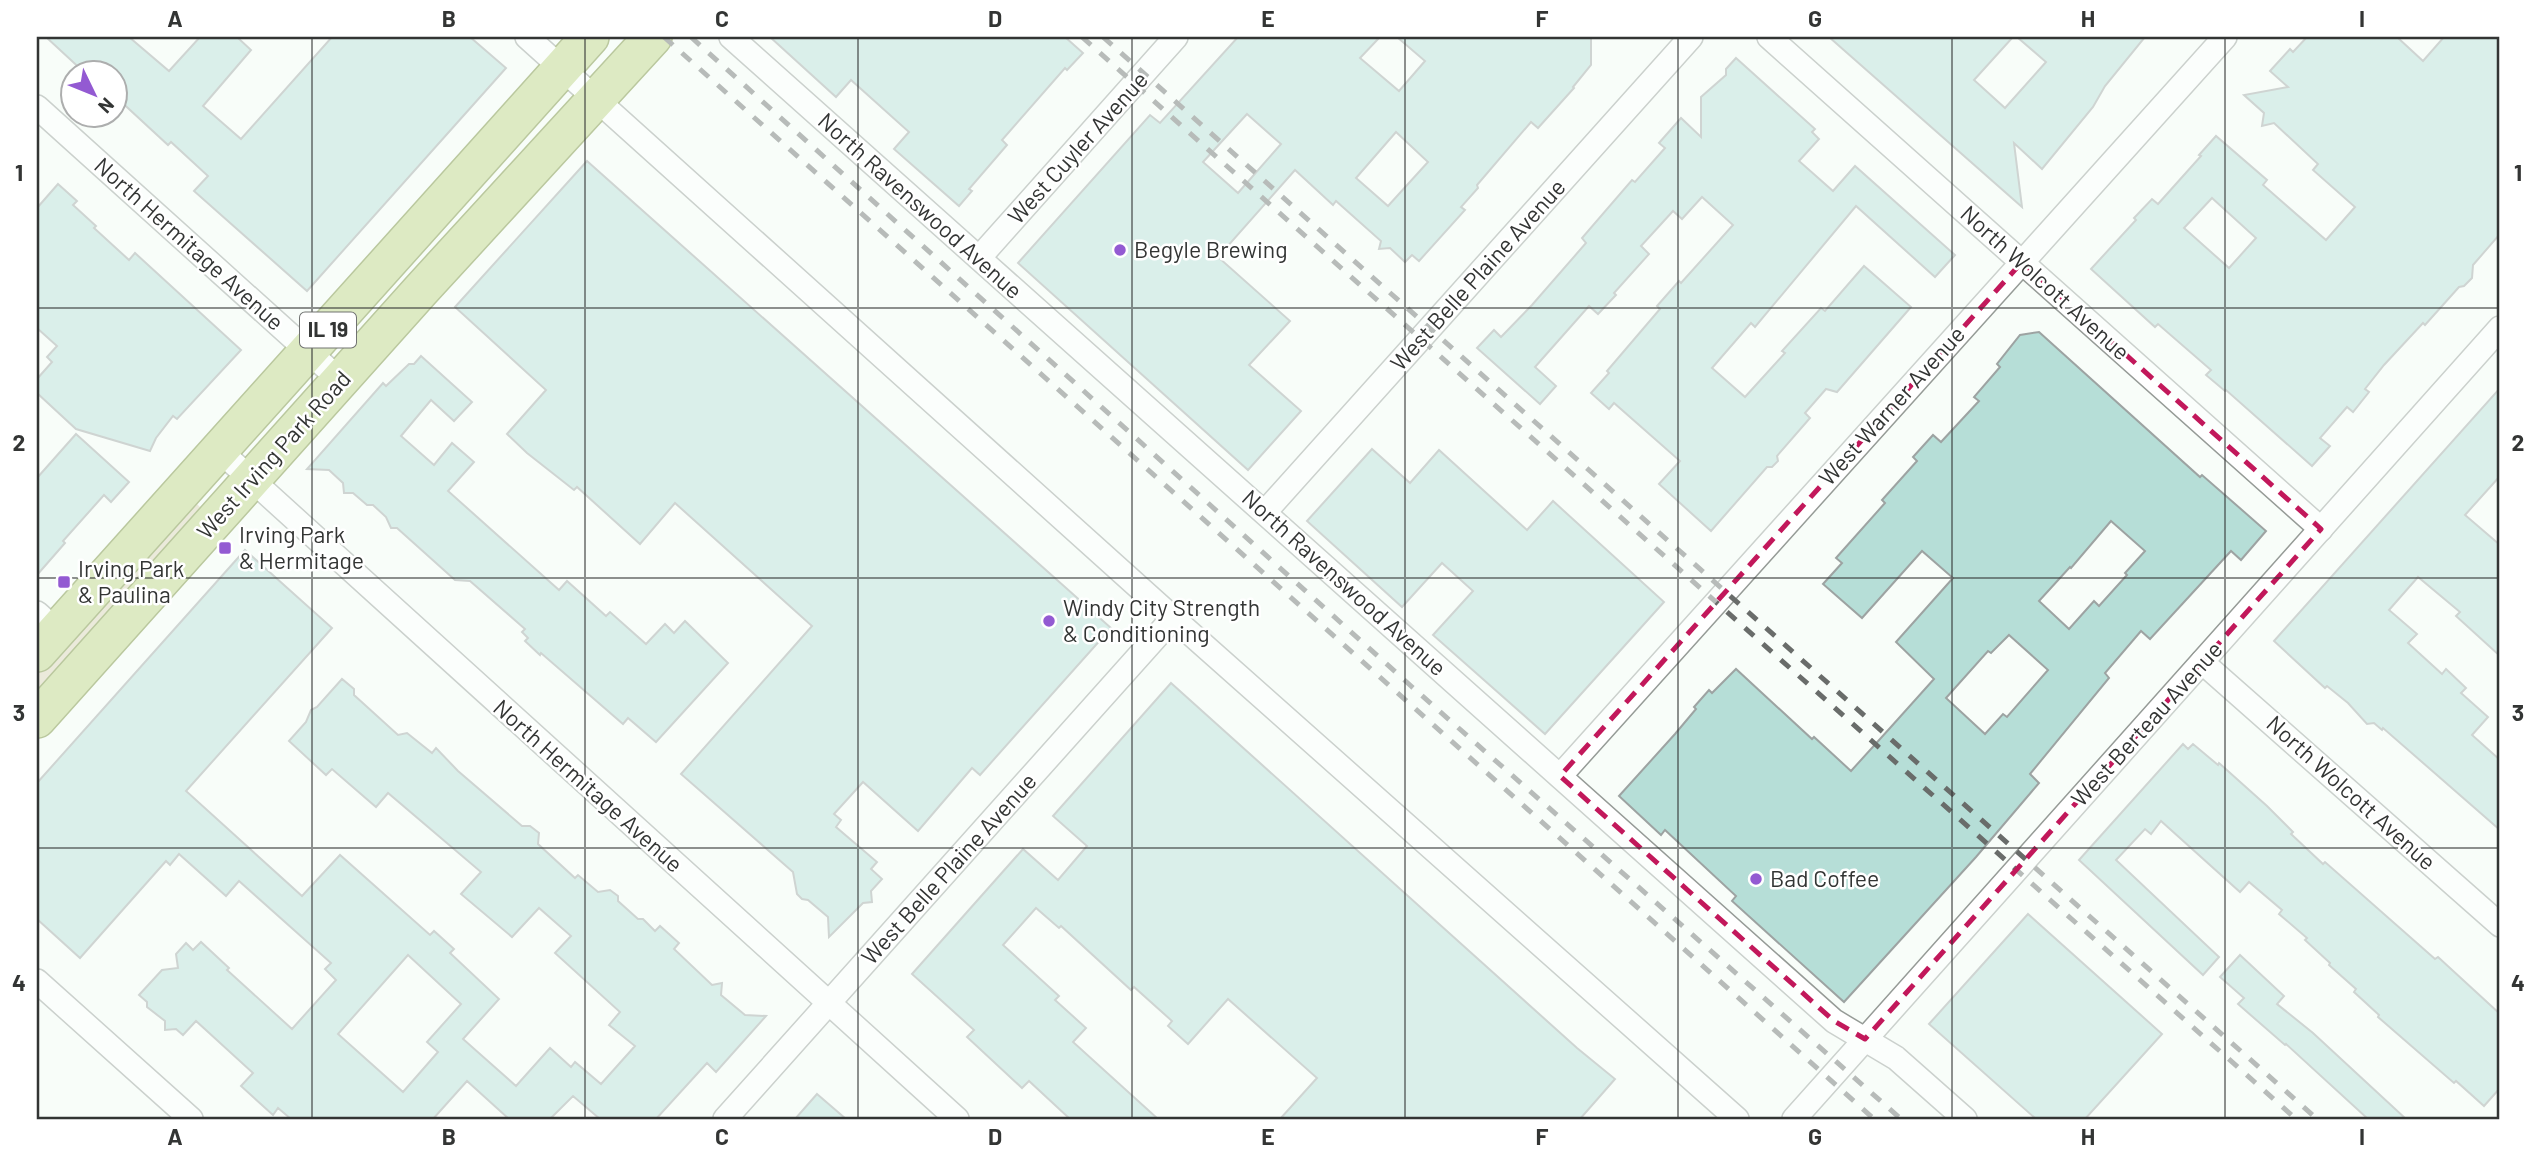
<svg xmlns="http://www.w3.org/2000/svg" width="2537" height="1156" viewBox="0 0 2537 1156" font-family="Barlow,sans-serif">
<rect width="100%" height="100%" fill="#f8fdf9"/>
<!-- green -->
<path fill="#dbd3b7" d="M193 500 203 510 37 695V674Z"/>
<!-- building -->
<g fill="#b6ded7" stroke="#9da3a2" stroke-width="2" fill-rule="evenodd">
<path d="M46 37H129L169 71 200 37H237L251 50 203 106 241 139 332 37H470L506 68 307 291 194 191 208 176 171 142 168 145 116 97V74H86Z"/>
<path d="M770 37H1065L1083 53 1067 70 1065 68 1002 140 1007 145 969 189 972 191 959 206 894 149 909 132 851 80 836 97Z"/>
<path d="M1238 37H1380L1360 58 1399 91 1425 61 1397 37H1591V65L1573 87 1574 88 1538 128 1531 122 1477 185 1478 188 1461 207 1465 210 1419 261 1412 255 1405 262 1390 248 1379 249 1381 241 1336 201 1333 205 1295 170 1218 257 1290 321 1249 365 1301 411 1248 470 1018 263 1150 115 1160 123ZM1247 114 1281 144 1238 193 1203 162ZM1396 132 1428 162 1388 206 1356 178Z"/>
<path d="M1829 37H2013L1974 80 2005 108 2046 62 2017 37H2145L2105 86 2093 107 2042 169 2014 143 2022 207Z"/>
<path d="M2307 37H2397L2423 61 2444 37H2500V234L2473 265 2472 278 2464 286 2459 287 2425 325 2423 323 2384 365 2365 389 2369 392 2353 412 2347 407 2320 438 2330 446 2312 466 2226 390 2225 391 2206 375 2211 370 2158 324 2155 327 2091 269 2136 220 2134 218 2152 199 2158 204 2201 156 2199 155 2216 136 2267 180 2263 185 2326 240 2355 207 2313 170 2318 164 2274 123 2262 126 2264 113 2244 95 2288 87 2270 71 2290 49 2293 52ZM2212 198 2256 238 2229 268 2184 228Z"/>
<path d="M1736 58 1815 129 1812 132 1819 139 1799 161 1833 191 1855 166 1955 255 1935 277 1856 206 1755 327 1751 323 1712 368 1745 397 1785 353 1782 351 1821 308 1825 311 1864 266 1911 307 1837 392 1826 389 1805 413 1810 418 1777 456 1778 461 1772 467H1767L1711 531 1659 484 1680 461 1614 403 1609 409 1591 393 1609 373 1607 371 1660 309 1657 306 1679 281 1681 283 1733 225 1702 197 1682 219 1673 211 1641 246 1649 254 1614 293 1616 295 1598 314 1589 306 1535 367 1556 386 1540 404 1477 348 1494 330 1501 337 1532 305 1586 243 1582 238 1632 180 1635 182 1665 148 1659 143 1681 118 1701 137V97L1726 75V69Z"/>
<path d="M587 161 1111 628 980 775 972 768 918 831 863 782 834 814 841 820 836 827 877 862 871 869 882 879 871 891 872 902 863 903 829 937 828 917 808 900 802 899 797 894 793 872 681 774 812 626 675 503 640 544 577 487 574 490 527 453 507 434 546 390 455 307Z"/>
<path d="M58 184 77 201 73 205 96 226 94 228 129 260 135 253 241 350 177 419 173 416 156 438 150 451 76 429 37 393V379L52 362 47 357 57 346 37 328V208Z"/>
<path d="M2039 332 2200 477 2202 475 2266 531 2241 560 2231 551 2150 639 2141 631 2105 673 2109 678 2030 774 2039 783 1976 857 1844 1002 1732 901 1736 896 1665 830 1661 835 1619 796 1675 734 1696 709 1694 707 1709 690 1712 693 1736 669 1812 739 1814 737 1851 771 1890 728 1934 679 1896 642 1953 578 1922 551 1862 618 1823 584 1842 563 1836 558 1885 503 1882 500 1917 461 1913 457 1933 435 1941 442 1979 401 1974 397 2000 367 1997 364 2020 335ZM2111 521 2145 551 2125 573 2127 575 2099 606 2094 601 2069 629 2039 601 2070 567 2071 568ZM2009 635 2048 670 2007 717 2003 714 1985 734 1946 698 1988 651 1991 653Z"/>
<path d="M421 356 472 402 454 421 431 400 401 436 434 465 452 443 474 462 448 491 559 590 567 581 606 616 610 612 646 644 665 624 674 633 685 621 728 663 656 742 628 718 623 724 541 653 540 655 525 641 528 638 522 632 525 629 470 581 455 580 397 528H391L386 517 373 505H367L353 493H344L343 483 329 470 307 469 383 383 386 386 409 364H414Z"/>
<path d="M2500 388V476L2465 515 2500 545V656L2456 616 2460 612 2418 577 2389 610 2417 634 2408 643 2442 674 2446 669 2466 688 2461 693 2488 717 2472 735 2500 760V830L2383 728 2382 730 2374 723 2367 724 2348 703 2327 686 2325 688 2274 641Z"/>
<path d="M76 434 129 482 111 502 104 495 63 541 65 543 37 575V478Z"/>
<path d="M1372 449 1410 483 1439 450 1527 530 1553 501 1664 602 1545 734 1433 635 1473 591 1442 563 1402 607 1307 521Z"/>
<path d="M245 550 332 628 186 791 302 896 340 855 430 935 434 931 454 949 450 953 499 999 463 1039 516 1086 550 1048 571 1067 575 1062 601 1084 635 1046 609 1025 620 1012 555 953 571 936 539 908 512 937 461 894 481 872 388 793 376 807 332 769 326 775 289 741 306 722 311 710 317 707 342 679 354 689V695L398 735 407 733 432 753 436 748 458 771 522 826H530L539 833 538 844 575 878 578 875 598 892 610 890 618 896V901L638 919H643L655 931 660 926 679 943 674 949 712 985 722 983 721 995 745 1015 766 1016 716 1072 707 1063 656 1119H600L573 1096 550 1119H509L467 1081 433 1119H291L278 1108 273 1115 241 1086 253 1073 196 1021 183 1035 176 1029 165 1030V1021L147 1007V1002L139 995 162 970 178 968 176 954 186 943 193 950 201 942 229 968 227 970 292 1029 336 980 325 969 331 963 239 881 226 896 179 854 170 865 166 861 80 958 37 919V783ZM408 955 461 1004 427 1042 438 1052 403 1092 338 1034Z"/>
<path d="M1171 683 1577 1048 1615 1079 1580 1119H1280L1317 1078 1228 999 1188 1044 1168 1026 1172 1021 1134 987 1131 990 1061 926 1059 928 1036 908 1003 945 1059 996 1055 1000 1086 1028 1073 1042 1158 1119H1070L1029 1081 1022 1088 967 1037 974 1030 912 974 1023 849 1058 880 1087 846 1053 816Z"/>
<path d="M2183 744 2188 749 2193 744 2218 765 2219 763 2267 806 2293 832 2291 834 2323 864 2325 862 2435 959 2438 957 2500 1014V1088L2484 1106 2456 1081 2454 1083 2378 1017 2379 1015 2354 992 2356 989 2329 965 2330 963 2305 940 2307 938 2279 914 2282 910 2249 882 2240 892 2161 821 2151 834 2145 829 2116 860 2219 957 2203 975 2079 860Z"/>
<path d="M2028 914 2162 1034 2085 1119H2036L1929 1024Z"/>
<path d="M2240 955 2284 996 2277 1004 2313 1033 2406 1119H2368L2286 1044 2285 1045 2238 1004 2244 998 2220 977Z"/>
<path d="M817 1094 846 1119H795Z"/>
</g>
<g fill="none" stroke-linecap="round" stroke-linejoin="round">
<!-- minor casing -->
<g stroke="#969b97" stroke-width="26">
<g id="minor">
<path d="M527 37 1173 618 1737 1119"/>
<path d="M731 37 1834 1021 1896 1058 1965 1119"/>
<path d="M1769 37 2321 529"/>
<path d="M37 107 341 381"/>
<path d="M979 258 1176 37"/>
<path d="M220 451 957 1119"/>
<path d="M1265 512 1691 37"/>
<path d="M37 613 57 631"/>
<path d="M2202 662 2500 925"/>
<path d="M1560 776 2225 37"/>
<path d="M37 981 191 1119"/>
<path d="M725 1119 1173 618"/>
<path d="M1794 1119 2500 328"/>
</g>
</g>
<!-- primary casing -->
<g stroke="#708830" stroke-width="40">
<g id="primary">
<path d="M37 653 590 37"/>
<path d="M37 719 421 290 653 37"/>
</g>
</g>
<!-- minor -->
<use href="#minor" stroke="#fff" stroke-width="23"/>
<!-- primary -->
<use href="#primary" stroke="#bdd282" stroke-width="37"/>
<!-- rail -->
<g stroke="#696c6a" stroke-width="5" stroke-dasharray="12 12" stroke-linecap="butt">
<path d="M664 37 1874 1119"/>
<path d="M691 37 1411 686 1901 1119"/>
<path d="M1082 37 2296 1119"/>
<path d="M1103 37 2317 1119"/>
</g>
</g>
<!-- marked area -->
<path d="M0 0H2537V1156H0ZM2022 262 2321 529 1865 1039 1834 1021 1560 776Z" fill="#f8fdf9" fill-opacity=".55" fill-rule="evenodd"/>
<path fill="none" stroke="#c2185b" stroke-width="5" stroke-dasharray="14 9" stroke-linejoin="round" d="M2022 262 2321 529 1865 1039 1834 1021 1560 776Z"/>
<!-- grid -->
<path fill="none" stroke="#333534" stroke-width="2" stroke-opacity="0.55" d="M312 37V1119M585 37V1119M858 37V1119M1132 37V1119M1405 37V1119M1678 37V1119M1952 37V1119M2225 37V1119M37 308H2500M37 578H2500M37 848H2500"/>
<!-- markers -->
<g fill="#935ad2" stroke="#fff" stroke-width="2.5">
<circle cx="1120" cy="250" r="7"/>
<rect x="218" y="541" width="14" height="14" rx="3.5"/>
<rect x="57" y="575" width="14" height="14" rx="3.5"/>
<circle cx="1049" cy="621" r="7"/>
<circle cx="1756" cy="879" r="7"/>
</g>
<g text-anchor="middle" stroke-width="5" stroke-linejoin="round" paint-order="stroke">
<!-- shield labels -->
<rect fill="#fff" stroke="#707271" stroke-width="2" x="300" y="312.5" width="56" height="35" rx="5"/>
<g font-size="21" font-weight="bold" fill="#333534">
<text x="328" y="337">IL 19</text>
</g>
<!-- street labels -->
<g font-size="23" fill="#333534" stroke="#fff">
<text transform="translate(1078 148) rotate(-48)" y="8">West Cuyler Avenue</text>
<text transform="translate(920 206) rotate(42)" y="8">North Ravenswood Avenue</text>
<text transform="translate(189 244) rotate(42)" y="8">North Hermitage Avenue</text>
<text transform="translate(1478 275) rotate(-48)" y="8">West Belle Plaine Avenue</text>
<text transform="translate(2045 283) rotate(42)" y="8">North Wolcott Avenue</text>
<text transform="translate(1892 406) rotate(-48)" y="8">West Warner Avenue</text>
<text transform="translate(274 455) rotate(-48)" y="8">West Irving Park Road</text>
<text transform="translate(1344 583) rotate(42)" y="8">North Ravenswood Avenue</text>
<text transform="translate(2147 724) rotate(-48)" y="8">West Berteau Avenue</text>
<text transform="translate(588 786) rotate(42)" y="8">North Hermitage Avenue</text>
<text transform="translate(2351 793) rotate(42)" y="8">North Wolcott Avenue</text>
<text transform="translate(949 869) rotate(-48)" y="8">West Belle Plaine Avenue</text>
</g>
<!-- poi labels -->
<g font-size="23" fill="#333534" stroke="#fff" text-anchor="start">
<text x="1134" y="258">Begyle Brewing</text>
<text x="239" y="543">Irving Park<tspan x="239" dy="26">&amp; Hermitage</tspan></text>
<text x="78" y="577">Irving Park<tspan x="78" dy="26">&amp; Paulina</tspan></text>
<text x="1063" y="616">Windy City Strength<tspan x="1063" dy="26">&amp; Conditioning</tspan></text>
<text x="1770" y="887">Bad Coffee</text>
</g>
</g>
<!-- border -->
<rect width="2537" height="1156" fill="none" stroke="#ffffff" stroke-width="77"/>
<!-- north arrow -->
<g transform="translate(94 94) rotate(133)"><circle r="33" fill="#ffffff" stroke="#adaeae" stroke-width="2"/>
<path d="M0-5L12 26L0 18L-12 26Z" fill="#935ad2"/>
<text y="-10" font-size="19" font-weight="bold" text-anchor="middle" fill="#333534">N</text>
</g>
<rect x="38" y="38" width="2460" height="1080" fill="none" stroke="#333534" stroke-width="2.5"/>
<g font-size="23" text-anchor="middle" font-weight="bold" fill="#333534">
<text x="175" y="27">A</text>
<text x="449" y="27">B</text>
<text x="722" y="27">C</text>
<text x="995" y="27">D</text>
<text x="1268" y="27">E</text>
<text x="1542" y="27">F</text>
<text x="1815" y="27">G</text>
<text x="2088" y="27">H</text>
<text x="2362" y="27">I</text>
<text x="19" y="181">1</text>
<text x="2518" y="181">1</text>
<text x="19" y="451">2</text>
<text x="2518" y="451">2</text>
<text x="19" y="721">3</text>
<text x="2518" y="721">3</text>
<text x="19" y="991">4</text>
<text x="2518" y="991">4</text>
<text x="175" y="1145">A</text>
<text x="449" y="1145">B</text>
<text x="722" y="1145">C</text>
<text x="995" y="1145">D</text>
<text x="1268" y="1145">E</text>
<text x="1542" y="1145">F</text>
<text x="1815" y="1145">G</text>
<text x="2088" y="1145">H</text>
<text x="2362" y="1145">I</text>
</g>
</svg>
